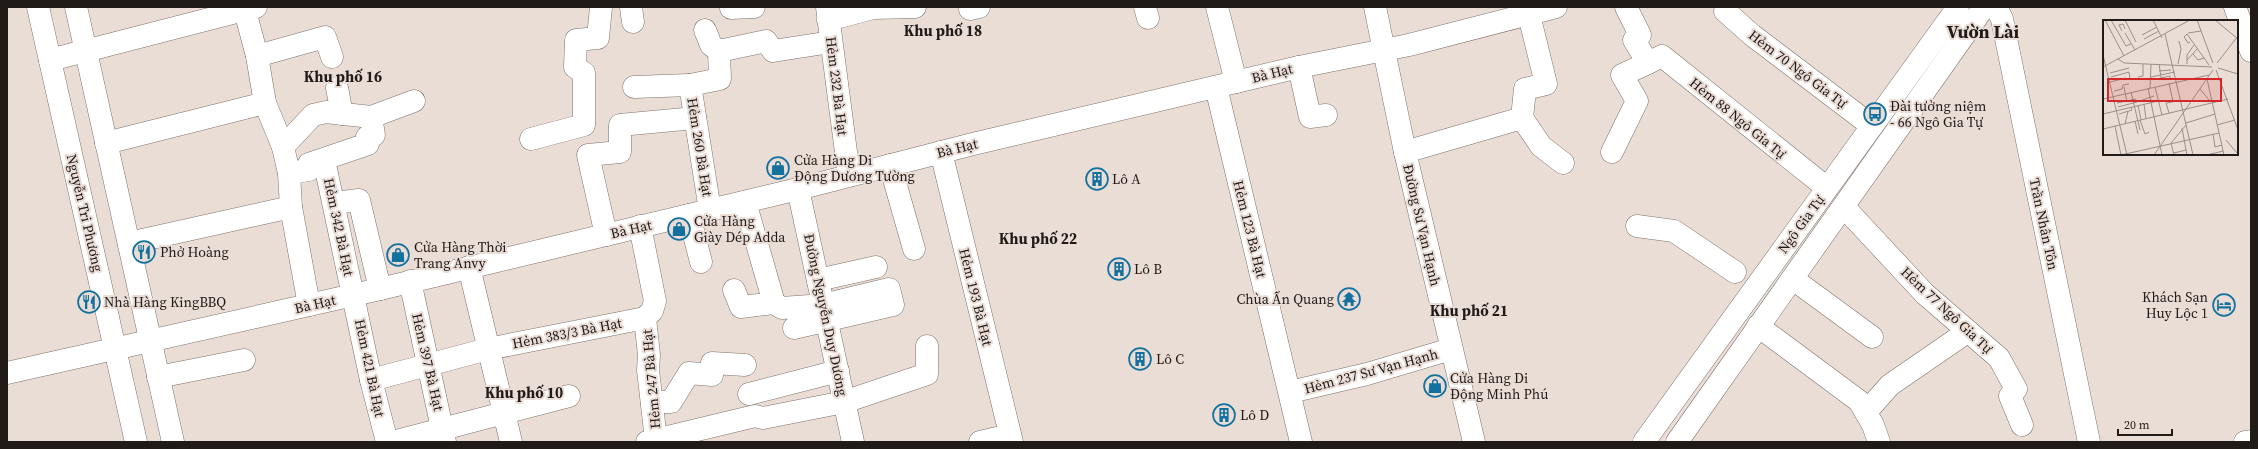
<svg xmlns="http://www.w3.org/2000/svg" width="2258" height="449" viewBox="0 0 2258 449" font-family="'Source Serif 4',serif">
<rect width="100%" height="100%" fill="#eaddd6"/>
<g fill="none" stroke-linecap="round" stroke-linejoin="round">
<!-- minor casing -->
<g stroke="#7e726b" stroke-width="23">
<g id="minor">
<path d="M244 7 257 56 265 103 283 147"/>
<path d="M631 7 633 22"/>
<path d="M827 7 849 175"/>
<path d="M1145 7 1148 18"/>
<path d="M1217 7 1236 82"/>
<path d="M1375 7 1405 152 1474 442"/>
<path d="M1996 7 2002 19 2089 442"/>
<path d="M731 8 754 7"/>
<path d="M970 9 979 7"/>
<path d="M1725 11 1752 35 1872 126"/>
<path d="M828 20 873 8 915 7"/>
<path d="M705 30 711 45 719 51 720 79 690 85 710 210"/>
<path d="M719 51 766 41 773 51 831 42"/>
<path d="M257 56 325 37 332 57"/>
<path d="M50 60 256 7"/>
<path d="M1648 63 1662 56 1827 188"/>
<path d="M1299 67 1310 117 1326 115"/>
<path d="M634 87 690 85"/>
<path d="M1216 87 1301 442"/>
<path d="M337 88 342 114"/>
<path d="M1522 118 1525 89 1546 84 1529 15"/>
<path d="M531 139 584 125V73L575 67 576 40 598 38 601 7"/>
<path d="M106 143 265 103"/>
<path d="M941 152 1012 442"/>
<path d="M1405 152 1522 118 1541 146 1563 163"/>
<path d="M1612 152 1637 101 1622 75 1648 63 1634 40 1640 35 1626 7"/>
<path d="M324 160 371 380 387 442"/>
<path d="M890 165 914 249"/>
<path d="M289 173 309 170V164L368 144 367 137 374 135 371 117"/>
<path d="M798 189 853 442"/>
<path d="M745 202 774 303"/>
<path d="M334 203 359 200 380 289"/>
<path d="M291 207 309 305"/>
<path d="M1844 207 1925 294 1999 358 2016 389 2010 396 2022 425"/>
<path d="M689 215 701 262"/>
<path d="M640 226 655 301 652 311 645 318 649 355 648 370 656 440"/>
<path d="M1637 226 1674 231 1735 272"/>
<path d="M606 235 588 155 620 152V125L695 118"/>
<path d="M129 243 291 207 289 173 283 147 313 115 326 112 371 117 414 101"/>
<path d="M469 267 511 442"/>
<path d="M1793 279 1872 337"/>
<path d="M818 280 876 267"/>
<path d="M410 281 445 442"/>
<path d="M734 290 741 307 774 303 782 308 823 305 889 289 893 305 794 328"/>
<path d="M1758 326 1859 401 1873 425 1879 442"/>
<path d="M7 373 380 289 798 189 973 144 1299 67 1409 45 1556 7"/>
<path d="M158 377 244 360"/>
<path d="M371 380 488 349 645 318"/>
<path d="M1290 392 1367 374 1451 349"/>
<path d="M749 394 838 371"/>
<path d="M652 402H671L689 373 712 375V363L745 365"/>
<path d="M1866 412 1890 385 1967 332"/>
<path d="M393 442 569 396"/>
<path d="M647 442 755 416 763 418 844 402 927 374V346"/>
<path d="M980 442 1010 435"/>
<path d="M2245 442 2251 441"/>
</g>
</g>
<!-- major casing -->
<g stroke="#7e726b" stroke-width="23">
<g id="major">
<path d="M38 7 136 442"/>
<path d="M76 7 173 442"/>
<path d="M2235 7 2251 51"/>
<path d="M1644 442 1958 7"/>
<path d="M1677 442 1984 7"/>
</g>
</g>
<!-- minor -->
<use href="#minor" stroke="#fff" stroke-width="22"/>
<!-- major -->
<use href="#major" stroke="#fff" stroke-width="22"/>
</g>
<!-- icons -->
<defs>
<g id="bus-ring" transform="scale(1.15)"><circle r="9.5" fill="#eaddd6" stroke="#13719f" stroke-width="1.5"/><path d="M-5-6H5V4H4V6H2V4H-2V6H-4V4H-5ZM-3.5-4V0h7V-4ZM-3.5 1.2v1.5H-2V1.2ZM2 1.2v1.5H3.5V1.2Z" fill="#13719f"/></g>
<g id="shop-ring" transform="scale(1.15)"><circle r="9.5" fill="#eaddd6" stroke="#13719f" stroke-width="1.5"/><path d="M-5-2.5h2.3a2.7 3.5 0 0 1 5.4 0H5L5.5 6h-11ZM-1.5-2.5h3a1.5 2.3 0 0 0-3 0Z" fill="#13719f"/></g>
<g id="building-ring" transform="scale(1.15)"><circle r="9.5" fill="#eaddd6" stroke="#13719f" stroke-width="1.5"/><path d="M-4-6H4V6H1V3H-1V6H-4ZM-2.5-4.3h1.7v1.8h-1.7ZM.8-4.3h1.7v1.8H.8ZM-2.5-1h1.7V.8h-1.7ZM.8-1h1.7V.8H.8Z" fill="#13719f"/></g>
<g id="restaurant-ring" transform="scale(1.15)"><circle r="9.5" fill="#eaddd6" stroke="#13719f" stroke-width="1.5"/><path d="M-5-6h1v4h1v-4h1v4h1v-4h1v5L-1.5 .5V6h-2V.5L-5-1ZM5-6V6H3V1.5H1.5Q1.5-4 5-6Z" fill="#13719f"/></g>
<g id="temple-ring" transform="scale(1.15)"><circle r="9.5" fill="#eaddd6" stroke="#13719f" stroke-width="1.5"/><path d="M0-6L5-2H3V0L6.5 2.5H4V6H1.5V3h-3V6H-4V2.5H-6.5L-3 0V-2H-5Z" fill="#13719f"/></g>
<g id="hotel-ring" transform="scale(1.15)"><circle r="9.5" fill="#eaddd6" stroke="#13719f" stroke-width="1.5"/><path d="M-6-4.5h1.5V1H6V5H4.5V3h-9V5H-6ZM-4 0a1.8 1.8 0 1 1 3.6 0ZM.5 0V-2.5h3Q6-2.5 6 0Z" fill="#13719f"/></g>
</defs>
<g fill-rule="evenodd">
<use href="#bus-ring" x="1875" y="114"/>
<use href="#shop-ring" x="778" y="168"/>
<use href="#building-ring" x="1097" y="179"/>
<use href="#shop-ring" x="679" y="229"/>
<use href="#restaurant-ring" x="144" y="252"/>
<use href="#shop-ring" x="398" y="255"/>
<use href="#building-ring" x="1119" y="269"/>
<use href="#temple-ring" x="1349" y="299"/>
<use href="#restaurant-ring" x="89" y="302"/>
<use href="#hotel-ring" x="2224" y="305"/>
<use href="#building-ring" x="1140" y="359"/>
<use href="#shop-ring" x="1435" y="386"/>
<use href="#building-ring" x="1224" y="415"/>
</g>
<g text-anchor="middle" stroke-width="4" stroke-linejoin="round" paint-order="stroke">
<!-- street labels -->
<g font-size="14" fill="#201b19" stroke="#eaddd6">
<text transform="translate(1798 69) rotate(37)" y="5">Hẻm 70 Ngô Gia Tự</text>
<text transform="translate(1272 73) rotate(-14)" y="5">Bà Hạt</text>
<text transform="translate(837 86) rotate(83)" y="5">Hẻm 232 Bà Hạt</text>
<text transform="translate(1738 118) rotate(39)" y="5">Hẻm 88 Ngô Gia Tự</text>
<text transform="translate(700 147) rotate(81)" y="5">Hẻm 260 Bà Hạt</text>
<text transform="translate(957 148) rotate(-14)" y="5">Bà Hạt</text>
<text transform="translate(85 213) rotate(77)" y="5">Nguyễn Tri Phương</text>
<text transform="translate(1801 224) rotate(-54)" y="5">Ngô Gia Tự</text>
<text transform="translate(2044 224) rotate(78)" y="5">Trần Nhân Tôn</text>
<text transform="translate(1422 225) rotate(77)" y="5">Đường Sư Vạn Hạnh</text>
<text transform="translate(339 227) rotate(78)" y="5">Hẻm 342 Bà Hạt</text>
<text transform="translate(631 229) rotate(-13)" y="5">Bà Hạt</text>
<text transform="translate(1250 229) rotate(76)" y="5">Hẻm 123 Bà Hạt</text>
<text transform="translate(976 297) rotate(76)" y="5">Hẻm 193 Bà Hạt</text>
<text transform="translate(315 304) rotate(-13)" y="5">Bà Hạt</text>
<text transform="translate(1947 310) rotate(43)" y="5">Hẻm 77 Ngô Gia Tự</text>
<text transform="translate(826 315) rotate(78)" y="5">Đường Nguyễn Duy Dương</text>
<text transform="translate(567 333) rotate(-11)" y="5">Hẻm 383/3 Bà Hạt</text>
<text transform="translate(428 362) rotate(77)" y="5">Hẻm 397 Bà Hạt</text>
<text transform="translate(370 368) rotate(78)" y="5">Hẻm 421 Bà Hạt</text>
<text transform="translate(1371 371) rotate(-15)" y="5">Hẻm 237 Sư Vạn Hạnh</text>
<text transform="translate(651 379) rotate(-95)" y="5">Hẻm 247 Bà Hạt</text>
</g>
<!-- poi labels -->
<g font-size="14" fill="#201b19" stroke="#eaddd6" text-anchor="start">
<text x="1890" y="111">Đài tưởng niệm<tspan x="1890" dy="16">- 66 Ngô Gia Tự</tspan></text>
<text x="794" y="165">Cửa Hàng Di<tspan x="794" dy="16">Động Dương Tường</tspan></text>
<text x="1112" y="184">Lô A</text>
<text x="694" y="226">Cửa Hàng<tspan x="694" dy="16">Giày Dép Adda</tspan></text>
<text x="414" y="252">Cửa Hàng Thời<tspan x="414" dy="16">Trang Anvy</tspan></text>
<text x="160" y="257">Phở Hoàng</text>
<text x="1134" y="274">Lô B</text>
<text x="2208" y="302" text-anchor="end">Khách Sạn<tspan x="2208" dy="16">Huy Lộc 1</tspan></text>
<text x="1334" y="304" text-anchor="end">Chùa Ấn Quang</text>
<text x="104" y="307">Nhà Hàng KingBBQ</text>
<text x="1156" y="364">Lô C</text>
<text x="1450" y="383">Cửa Hàng Di<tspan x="1450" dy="16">Động Minh Phú</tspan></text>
<text x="1240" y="420">Lô D</text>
</g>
<!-- neighbourhood labels -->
<g font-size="15" font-weight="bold" fill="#201b19" stroke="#eaddd6">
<text x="943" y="36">Khu phố 18</text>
<text x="343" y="82">Khu phố 16</text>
<text x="1038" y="244">Khu phố 22</text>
<text x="1469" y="316">Khu phố 21</text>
<text x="524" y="398">Khu phố 10</text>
</g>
<!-- district labels -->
<g font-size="18" font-weight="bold" fill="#201b19" stroke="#eaddd6">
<text x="1983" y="38">Vườn Lài</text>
</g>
</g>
<!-- overview -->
<g transform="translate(2103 20)">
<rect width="135" height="135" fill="#eaddd6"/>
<path fill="none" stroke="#998f8a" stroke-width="1" d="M2 0 21 36M8 0 23 26 28 24M22 0 33 22M50 0 59 18M94 0 110 43M112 0 135 19M19 11 16 5 20 4 22 9M22 13 32 30M85 13 98 11M62 14 90 135M84 14 106 45M84 14 81 17 85 23 87 22M39 15 54 7M41 19 56 11M90 34 95 40 101 38M0 35 24 135M15 39 21 43 109 47M84 40 94 29M114 43 135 16M56 44 58 57M75 44 78 29 76 21M84 44V35L91 25M0 47 87 0M115 48 135 54M113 50 135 110M56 51 68 50M7 53 26 48M8 57 26 52 27 59M35 57 40 56V44M48 57 72 52M53 59 67 56V59M104 59 121 135M7 62 23 58M66 63 70 82 63 83 66 93M21 67 24 82M52 67 59 95M45 68 59 135M47 68 48 44M97 69 106 80M11 71 19 69 20 65 26 64M28 72 33 93M0 79 106 55M37 81 51 76M14 83 33 79M41 84 43 99M35 85 38 100M15 87 34 82M33 93 37 110M0 94 55 81M16 94 29 90 28 87M37 100 42 114 46 112M32 101 35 114M83 103 112 94M22 104 25 91M114 105 132 100M12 106 18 135M79 108 84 135M0 109 125 79M110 114 112 127 119 125M123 120 134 133M71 133 83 130M18 135 116 113M51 135 110 50M71 135 68 123 83 105M104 135 120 131"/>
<path fill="#d62828" fill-opacity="0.15" stroke="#d62828" stroke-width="2" d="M5 59H118V81H5Z"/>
<rect width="135" height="135" fill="none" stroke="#201b19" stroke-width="2"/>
</g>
<!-- border -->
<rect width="2258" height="449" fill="none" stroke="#201b19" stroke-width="16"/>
<!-- scale -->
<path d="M2118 429v6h54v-6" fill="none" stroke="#201b19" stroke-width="2"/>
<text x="2124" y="429" font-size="12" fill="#201b19" stroke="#eaddd6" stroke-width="3" paint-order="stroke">20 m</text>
</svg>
